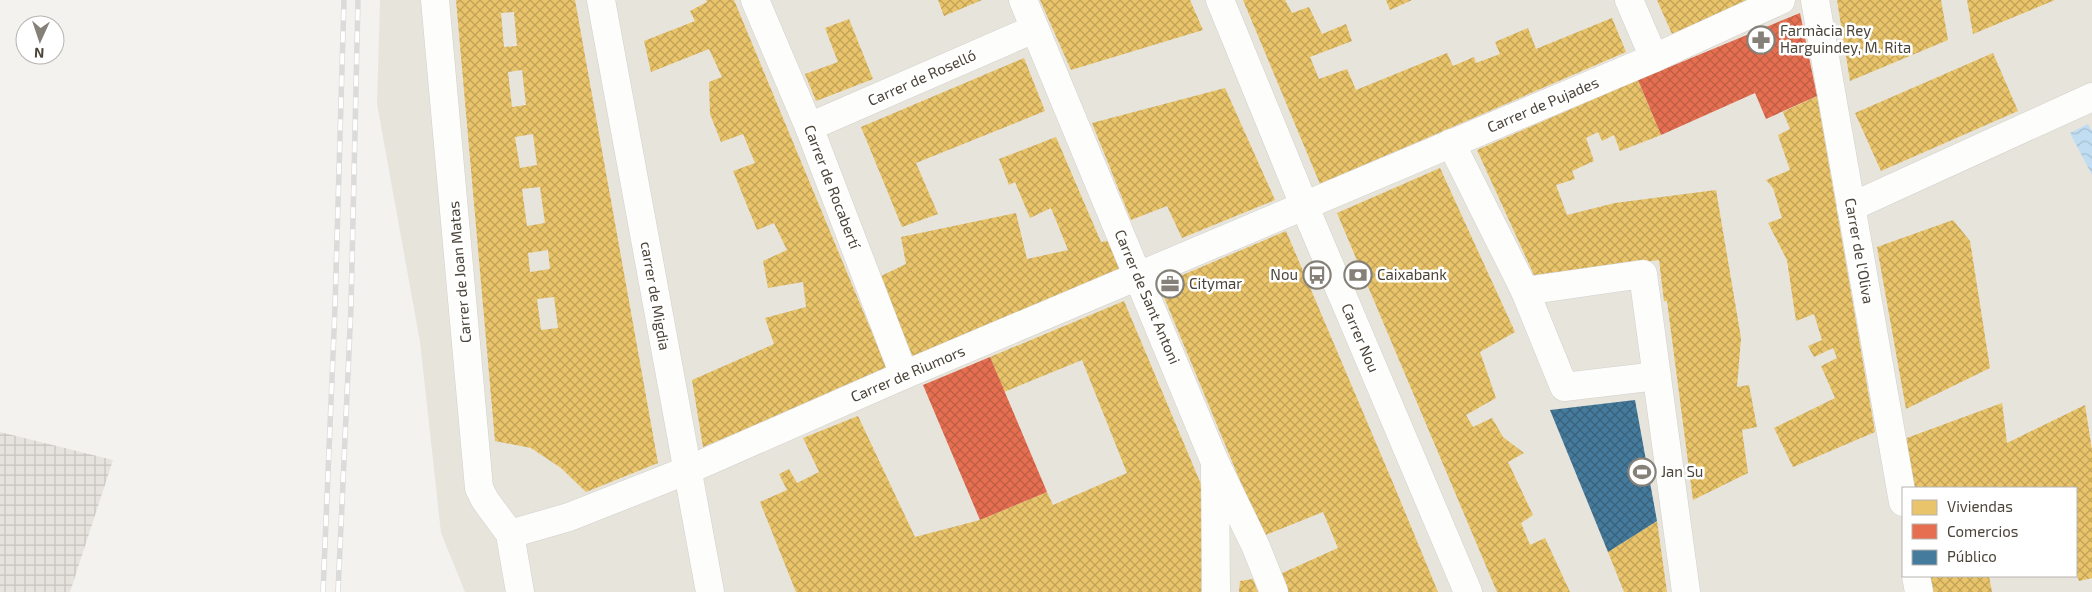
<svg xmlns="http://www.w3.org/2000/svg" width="2092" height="592" viewBox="0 0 2092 592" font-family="'Exo 2',sans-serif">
<defs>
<pattern id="industrial-grid" width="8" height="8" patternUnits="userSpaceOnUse" patternTransform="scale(1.25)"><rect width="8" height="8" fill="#e6e2de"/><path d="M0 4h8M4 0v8" fill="none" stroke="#c7c3bf"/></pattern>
<pattern id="water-waves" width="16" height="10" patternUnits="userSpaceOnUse" patternTransform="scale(1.25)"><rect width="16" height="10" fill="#c0ddf1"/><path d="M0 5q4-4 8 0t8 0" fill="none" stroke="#a6bfcf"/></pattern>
<pattern id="homes-cross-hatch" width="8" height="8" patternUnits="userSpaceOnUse" patternTransform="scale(1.25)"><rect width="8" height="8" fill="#e9c46a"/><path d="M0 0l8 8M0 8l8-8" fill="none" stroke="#bfa158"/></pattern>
<pattern id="shops-cross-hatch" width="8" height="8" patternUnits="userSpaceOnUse" patternTransform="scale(1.25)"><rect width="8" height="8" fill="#e76f51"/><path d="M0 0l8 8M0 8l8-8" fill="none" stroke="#bd5d44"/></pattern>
<pattern id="public-cross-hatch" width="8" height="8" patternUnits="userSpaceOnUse" patternTransform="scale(1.25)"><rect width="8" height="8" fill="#457b9d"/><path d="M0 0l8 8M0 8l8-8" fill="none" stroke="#39617a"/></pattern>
</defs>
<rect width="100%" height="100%" fill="#f4f2ee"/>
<!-- residential -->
<path fill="#e7e4dc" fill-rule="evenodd" d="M380 0H2092V592H465L441 533 420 342 377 104ZM1903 488H2076V576H1903Z"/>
<!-- industrial -->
<path fill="url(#industrial-grid)" d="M0 432 113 460 70 592H0Z"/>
<!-- water -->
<path fill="url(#water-waves)" d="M2088 124 2092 131V175L2070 133Z"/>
<!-- homes -->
<g fill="url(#homes-cross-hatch)" fill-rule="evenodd">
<path d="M456 0H575L658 463 586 492 561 468 531 448 495 441ZM514 12 517 46 504 47 501 13ZM522 70 526 105 512 107 508 72ZM533 134 537 165 520 168 515 137ZM540 187 545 223 527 226 522 189ZM548 250 550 269 530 272 528 253ZM554 297 558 328 541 330 537 299Z"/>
<path d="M706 0H734L887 369 703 447 692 380 774 344 765 318 806 307 803 282 768 288 763 261 787 250 774 223 757 230 733 171 755 163 743 134 721 142 710 114 709 82 722 77 709 49 651 72 644 41 695 21 690 11 707 2Z"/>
<path d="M938 0H982L944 16Z"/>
<path d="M1040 0H1190L1203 30 1071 70Z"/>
<path d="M1243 0H1285L1292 13 1309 7 1322 34 1346 24 1352 41 1310 57 1319 79 1347 69 1356 90 1447 53 1453 66 1474 57 1476 63 1500 54 1495 42 1528 28 1536 49 1612 18 1626 52 1320 184Z"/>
<path d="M1386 0H1412L1390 10Z"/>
<path d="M1657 0H1752L1672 34Z"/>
<path d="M1837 0H1941L1948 40 1850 81Z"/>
<path d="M1967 0H2055L1973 34Z"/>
<path d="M849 19 873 79 816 101 805 74 838 62 825 28Z"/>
<path d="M1993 53 2018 111 1881 171 1855 113Z"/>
<path d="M1024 58 1045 111 916 163 938 214 902 227 861 127Z"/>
<path d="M1638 80 1661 135 1620 151 1614 135 1602 141 1598 132 1586 138 1594 161 1572 171 1575 179 1556 185 1567 215 1615 203 1716 190 1741 338 1737 387 1749 385 1757 427 1742 430 1748 473 1693 500 1667 301H1664L1659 260 1534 275 1477 150Z"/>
<path d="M1225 88 1275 200 1182 238 1167 206 1131 220 1092 123Z"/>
<path d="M1817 96 1875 432 1793 467 1774 428 1835 398 1821 366 1837 358 1833 348 1814 357 1808 346 1822 340 1814 314 1796 321 1787 260 1768 223 1782 218 1773 188 1766 180 1790 170 1778 135 1790 129 1783 112Z"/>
<path d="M1056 137 1101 242 1112 240 1123 267 913 357 879 277 906 264 901 237 1016 213 1027 259 1068 250 1051 208 1030 218 1015 182 1009 185 999 159Z"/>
<path d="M1440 168 1515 332 1480 352 1496 398 1466 415 1473 427 1492 418 1503 437 1524 453 1508 462 1533 515 1521 523 1530 545 1545 538 1570 592H1497L1337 213Z"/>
<path d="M1953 220 1970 241 1990 368 1906 409 1877 247Z"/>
<path d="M1286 231 1393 483 1438 592H1287L1280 574 1338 548 1323 512 1263 536 1159 285Z"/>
<path d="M1124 301 1203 489 1201 592H796L760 502 787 490 779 474 789 469 797 483 819 472 803 438 858 416 915 537 980 520 1047 492 1053 505 1127 473 1082 360 1004 392 990 357Z"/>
<path d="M2002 403 2007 443 2085 405 2092 450V578L2079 581 2076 572V488H1914L1904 439Z"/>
<path d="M1657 521 1667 592H1624L1608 552Z"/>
<path d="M1930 576H1989L1992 592H1933Z"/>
<path d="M1253 579 1258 592H1239L1240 581Z"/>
</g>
<!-- shops -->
<g fill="url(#shops-cross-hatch)">
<path d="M1800 13 1817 96 1766 119 1755 93 1661 135 1638 80Z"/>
<path d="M990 357 1047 492 980 520 923 385Z"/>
</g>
<!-- public -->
<path fill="url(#public-cross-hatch)" d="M1635 400 1657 521 1608 552 1550 410Z"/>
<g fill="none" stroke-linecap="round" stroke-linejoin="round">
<!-- minor casing -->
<g stroke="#d2d0cb" stroke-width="29">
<g id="minor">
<path d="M435 0 479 488 485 500 510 534 520 592"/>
<path d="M601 0 710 592"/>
<path d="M755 0 809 127 904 375"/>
<path d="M1023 0 1214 460 1256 547 1274 592"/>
<path d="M1220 0 1304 205 1468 592"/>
<path d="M1629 0 1654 58"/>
<path d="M1815 0 1903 502"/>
<path d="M809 127 1034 29"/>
<path d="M1451 143 1525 291"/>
<path d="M1851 207 2092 97"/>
<path d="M1657 376 1564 387 1525 291 1643 274 1686 592"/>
<path d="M1215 469 1216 592"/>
<path d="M510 534 569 517 688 470 904 375 1654 58 1781 0"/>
<path d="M1916 576 1919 592"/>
</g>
</g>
<!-- minor -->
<use href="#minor" stroke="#fdfdfc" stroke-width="28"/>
<!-- rail casing -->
<g stroke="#dbdbda" stroke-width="5.5">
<g id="rail">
<path d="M323 592 335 307 344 0"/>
<path d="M338 592 351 307 358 0"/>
</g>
</g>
<!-- rail -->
<use href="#rail" stroke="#fff" stroke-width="4" stroke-dasharray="11" stroke-linecap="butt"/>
</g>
<!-- icons -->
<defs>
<g id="pharmacy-ring" transform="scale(1.4375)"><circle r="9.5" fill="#fff" stroke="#868178" stroke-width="1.5"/><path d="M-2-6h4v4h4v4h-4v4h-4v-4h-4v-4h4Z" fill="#868178"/></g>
<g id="bus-ring" transform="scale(1.4375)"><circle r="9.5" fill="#fff" stroke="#868178" stroke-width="1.5"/><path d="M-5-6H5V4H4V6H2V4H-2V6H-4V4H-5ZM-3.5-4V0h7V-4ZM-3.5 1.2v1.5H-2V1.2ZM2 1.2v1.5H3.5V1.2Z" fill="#868178"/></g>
<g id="bank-ring" transform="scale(1.4375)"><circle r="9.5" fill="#fff" stroke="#868178" stroke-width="1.5"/><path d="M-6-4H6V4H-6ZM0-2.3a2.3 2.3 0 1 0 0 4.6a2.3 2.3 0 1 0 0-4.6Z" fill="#868178"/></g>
<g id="office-ring" transform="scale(1.4375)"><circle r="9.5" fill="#fff" stroke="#868178" stroke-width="1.5"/><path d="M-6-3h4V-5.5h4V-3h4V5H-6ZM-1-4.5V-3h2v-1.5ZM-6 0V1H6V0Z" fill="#868178"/></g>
<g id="stadium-ring" transform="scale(1.4375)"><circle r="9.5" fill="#fff" stroke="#868178" stroke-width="1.5"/><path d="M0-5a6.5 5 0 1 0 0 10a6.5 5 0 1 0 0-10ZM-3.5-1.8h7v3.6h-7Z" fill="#868178"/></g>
</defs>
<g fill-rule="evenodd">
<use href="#pharmacy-ring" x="1761" y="40"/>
<use href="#bus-ring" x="1317" y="275"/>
<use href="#bank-ring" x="1358" y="275"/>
<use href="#office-ring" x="1170" y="284"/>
<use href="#stadium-ring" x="1642" y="472"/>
</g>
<g text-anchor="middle" stroke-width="5" stroke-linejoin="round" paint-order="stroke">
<!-- poi labels -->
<g font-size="15" fill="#4b4439" stroke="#fff" text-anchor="start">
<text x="1780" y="36">Farmàcia Rey<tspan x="1780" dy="17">Harguindey, M. Rita</tspan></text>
<text x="1298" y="280" text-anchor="end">Nou</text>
<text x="1377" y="280">Caixabank</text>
<text x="1189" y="289">Citymar</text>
<text x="1661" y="477">Jan Su</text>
</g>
<!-- street labels -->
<g font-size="15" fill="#4b4439" stroke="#fff">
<text transform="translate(922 78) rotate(-24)" y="5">Carrer de Roselló</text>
<text transform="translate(1543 105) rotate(-23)" y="5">Carrer de Pujades</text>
<text transform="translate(832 187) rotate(69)" y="5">Carrer de Rocabertí</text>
<text transform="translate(1859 251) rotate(80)" y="5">Carrer de l'Oliva</text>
<text transform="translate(460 272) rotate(-95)" y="5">Carrer de Joan Matas</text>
<text transform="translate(655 296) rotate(80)" y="5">carrer de Migdia</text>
<text transform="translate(1147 297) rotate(67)" y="5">Carrer de Sant Antoni</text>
<text transform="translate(1360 338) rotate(67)" y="5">Carrer Nou</text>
<text transform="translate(908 374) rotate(-23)" y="5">Carrer de Riumors</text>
</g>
</g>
<!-- legend -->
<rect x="1902" y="487" width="175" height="90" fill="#ffffff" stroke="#b7b4b0"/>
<rect x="1912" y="500" width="25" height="15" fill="#e9c46a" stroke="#b7b4b0"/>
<text x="1947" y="512" font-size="15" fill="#4b4439">Viviendas</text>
<rect x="1912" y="524" width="25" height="15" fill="#e76f51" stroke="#b7b4b0"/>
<text x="1947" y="537" font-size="15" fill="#4b4439">Comercios</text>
<rect x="1912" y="550" width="25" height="15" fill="#457b9d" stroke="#b7b4b0"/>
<text x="1947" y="562" font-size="15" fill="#4b4439">Público</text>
<!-- north arrow -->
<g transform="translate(40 40) rotate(183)"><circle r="24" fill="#ffffff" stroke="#b7b4b0"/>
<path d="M0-4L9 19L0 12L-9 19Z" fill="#868178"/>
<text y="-8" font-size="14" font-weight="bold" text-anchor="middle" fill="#4b4439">N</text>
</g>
</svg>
